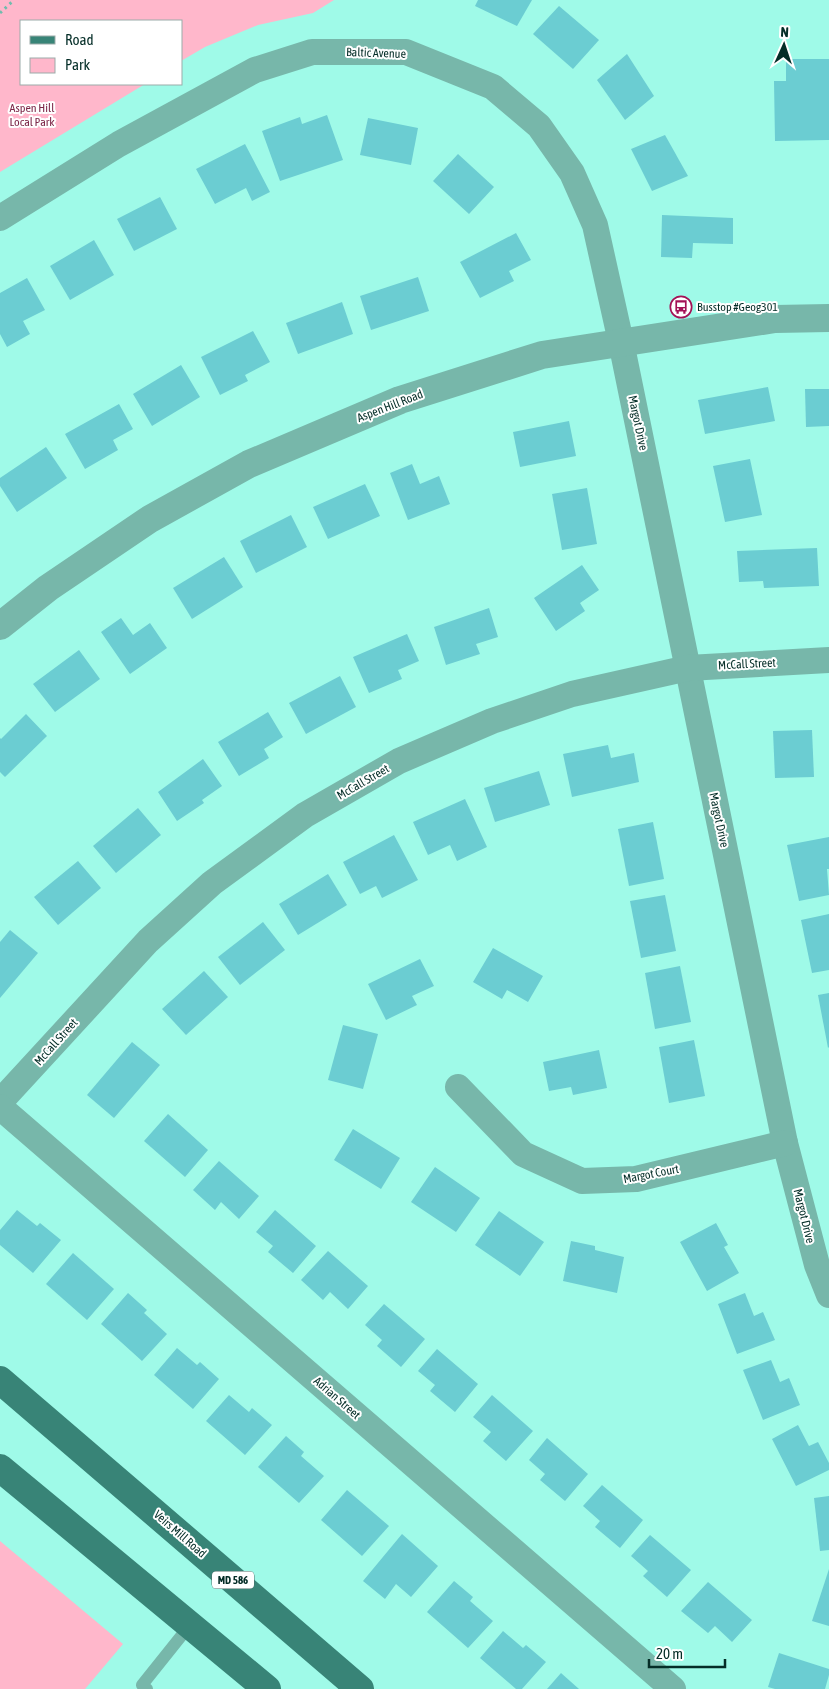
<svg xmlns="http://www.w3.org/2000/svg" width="829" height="1689" viewBox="0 0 829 1689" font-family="'Asap Condensed',sans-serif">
<rect width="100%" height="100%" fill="#9ffae8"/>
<!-- green -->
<g fill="#ffb7cb">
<path d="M0 0H334L313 13 258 25 205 47 181 61V21H21V84H145L0 172Z"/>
<path d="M0 1541 123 1644 85 1689H0Z"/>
</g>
<!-- building -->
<g fill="#6bcdd2">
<path d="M478 0H532L517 26 475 6Z"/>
<path d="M559 6 599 40 573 69 533 34Z"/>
<path d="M627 54 654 96 625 120 597 80Z"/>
<path d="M786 59H829V140L775 141 774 81H786Z"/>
<path d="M327 115 343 160 280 181 262 131 300 117 302 124Z"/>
<path d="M368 118 418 128 411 165 360 155Z"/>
<path d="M665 135 688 176 652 191 631 149Z"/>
<path d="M245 144 270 192 252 201 246 188 215 204 196 169Z"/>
<path d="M458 154 494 187 469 214 433 181Z"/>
<path d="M160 197 177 229 134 251 117 219Z"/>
<path d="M662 215 733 218V244L693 243 692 258 661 257Z"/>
<path d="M516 233 531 260 509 271 514 281 480 298 460 262Z"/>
<path d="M94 240 114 275 70 300 50 266Z"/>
<path d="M418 277 429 311 371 330 360 296Z"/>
<path d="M27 278 45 310 23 321 30 334 7 347 0 334V293Z"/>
<path d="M342 302 353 334 298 354 286 323Z"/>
<path d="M253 331 270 362 245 375 248 381 220 395 201 357Z"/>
<path d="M181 365 200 397 152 426 133 394Z"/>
<path d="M768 387 775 421 705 434 698 400Z"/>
<path d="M805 389H829V426L806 427Z"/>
<path d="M119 404 133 429 113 440 118 450 85 469 65 434Z"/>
<path d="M569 421 576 456 520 467 513 432Z"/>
<path d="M46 447 67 478 17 512 0 486V478Z"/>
<path d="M750 459 762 515 725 522 713 466Z"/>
<path d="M412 464 420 484 439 476 450 504 408 520 390 473Z"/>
<path d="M365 484 380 516 328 539 313 507Z"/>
<path d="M587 488 597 544 562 550 552 494Z"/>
<path d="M291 515 307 547 256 573 240 541Z"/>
<path d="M817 548 819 586 764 588 763 581 739 582 737 551Z"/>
<path d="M224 557 243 587 192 619 173 588Z"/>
<path d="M582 565 599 590 580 603 585 611 556 631 534 598Z"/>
<path d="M489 608 498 637 476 644 480 654 446 665 434 627Z"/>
<path d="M121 618 133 635 150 623 167 648 130 674 101 632Z"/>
<path d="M407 634 419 661 398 670 402 679 369 693 353 657Z"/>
<path d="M79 650 100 679 55 712 33 684Z"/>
<path d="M340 676 356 707 306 734 289 703Z"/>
<path d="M268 712 283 737 264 749 269 758 239 776 218 742Z"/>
<path d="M26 714 47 736 5 777 0 772V738L1 739Z"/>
<path d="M812 730 814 777 775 778 773 731Z"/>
<path d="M608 745 611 758 634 753 639 782 572 797 563 754Z"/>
<path d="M203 759 222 786 202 800 204 803 177 821 158 792Z"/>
<path d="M539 771 550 805 495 822 484 788Z"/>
<path d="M465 799 487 847 457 861 450 845 428 855 413 822Z"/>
<path d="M138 808 161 835 116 873 93 846Z"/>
<path d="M653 822 664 879 629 886 618 829Z"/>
<path d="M394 835 418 880 382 898 376 886 360 894 343 862Z"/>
<path d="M829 837V869H827L829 895 799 901 787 845Z"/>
<path d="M78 861 101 888 58 925 34 897Z"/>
<path d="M328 874 347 905 298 935 279 904Z"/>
<path d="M665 895 676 951 641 958 630 901Z"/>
<path d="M829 914V970L812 973 801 920Z"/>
<path d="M263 922 285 950 240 985 218 957Z"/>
<path d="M10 930 38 953 0 998V942Z"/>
<path d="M493 948 543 976 528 1002 507 990 502 999 473 982Z"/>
<path d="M420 959 434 986 412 996 417 1005 386 1020 368 984Z"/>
<path d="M680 966 691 1022 655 1029 645 973Z"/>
<path d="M204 971 228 997 186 1035 162 1009Z"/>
<path d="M829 993V1047L828 1048 818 995Z"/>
<path d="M343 1025 378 1034 363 1089 328 1080Z"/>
<path d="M694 1040 705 1096 669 1103 659 1047Z"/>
<path d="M132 1042 160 1065 114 1118 87 1095Z"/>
<path d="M599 1050 607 1088 573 1095 571 1087 549 1091 543 1062Z"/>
<path d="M168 1114 208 1150 185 1177 144 1141Z"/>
<path d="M353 1129 400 1158 381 1189 334 1160Z"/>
<path d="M219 1161 259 1196 239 1219 221 1202 215 1210 193 1190Z"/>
<path d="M435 1167 480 1198 456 1232 411 1202Z"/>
<path d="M17 1210 37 1226 40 1223 61 1240 33 1273 0 1245V1230Z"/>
<path d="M275 1210 316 1246 293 1273 268 1252 273 1246 256 1232Z"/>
<path d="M499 1211 544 1242 520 1276 475 1245Z"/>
<path d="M716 1223 728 1245 724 1247 739 1273 707 1291 680 1242Z"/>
<path d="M571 1241 595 1246V1250L624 1257 617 1293 563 1281Z"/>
<path d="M328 1251 368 1286 348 1309 330 1292 323 1300 301 1280Z"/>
<path d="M73 1253 114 1289 87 1320 46 1284Z"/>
<path d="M128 1293 147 1310 144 1313 167 1334 142 1361 101 1324Z"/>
<path d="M745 1293 754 1316 763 1312 775 1340 737 1354 718 1304Z"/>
<path d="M384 1304 425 1339 401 1367 377 1346 382 1340 365 1325Z"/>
<path d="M177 1348 197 1365 200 1362 219 1379 193 1409 154 1375Z"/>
<path d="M437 1349 478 1384 455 1412 430 1391 435 1385 418 1371Z"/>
<path d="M771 1360 780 1382 789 1378 800 1405 763 1420 743 1370Z"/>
<path d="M229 1395 249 1412 252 1408 272 1425 245 1455 206 1421Z"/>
<path d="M492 1395 533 1431 506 1461 483 1441 491 1432 473 1417Z"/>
<path d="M798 1425 809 1446 818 1442 829 1463V1470L796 1486 772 1439Z"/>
<path d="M286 1436 304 1452 301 1456 324 1476 299 1503 258 1467Z"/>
<path d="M547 1438 588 1474 565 1501 540 1480 545 1474 529 1460Z"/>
<path d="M602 1485 643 1520 620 1548 595 1527 600 1521 583 1506Z"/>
<path d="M347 1490 389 1526 362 1556 321 1520Z"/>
<path d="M829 1496V1550L820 1551 814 1498Z"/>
<path d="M402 1534 438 1566 411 1597 396 1584 385 1599 363 1581Z"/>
<path d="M650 1535 691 1570 667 1597 643 1576 648 1571 631 1556Z"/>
<path d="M829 1569V1626L812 1621Z"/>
<path d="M454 1581 473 1597 470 1601 493 1621 468 1648 427 1612Z"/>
<path d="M708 1582 752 1620 732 1642 715 1626 708 1633 681 1611Z"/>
<path d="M503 1631 523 1648 526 1645 546 1662 522 1689H516L480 1658Z"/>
<path d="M779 1653 829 1669V1675L825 1689H775L768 1687Z"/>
<path d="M561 1673 579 1689H547Z"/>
</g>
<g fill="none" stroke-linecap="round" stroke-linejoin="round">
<!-- path -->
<path stroke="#70bcad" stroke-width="3" stroke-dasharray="2.5 4" stroke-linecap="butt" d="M0 13 14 0"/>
<!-- service -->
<path stroke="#77b7aa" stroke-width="12" d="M147 1689 142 1685 190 1625"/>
<!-- minor -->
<g stroke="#77b7aa" stroke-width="26">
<path d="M0 218 119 144 255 70 312 52H406L493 87 539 126 572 173 595 225 621 342 785 1143 817 1265 829 1295"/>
<path d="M458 1087 523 1154 582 1181 636 1179 785 1143"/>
<path d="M0 1102 148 941 212 883 305 815 399 761 492 721 572 694 688 668 829 660"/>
<path d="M0 1107 673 1689"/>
</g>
<!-- tertiary -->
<path stroke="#77b7aa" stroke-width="28" d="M0 626 48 588 150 519 249 464 400 400 542 355 775 319 829 318"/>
<!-- primary -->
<g stroke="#388477" stroke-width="28">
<path d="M0 1380 360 1689"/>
<path d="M0 1468 267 1689"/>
</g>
</g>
<!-- icons -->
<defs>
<g id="bus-ring" transform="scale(1.125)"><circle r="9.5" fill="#fff" stroke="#a31256" stroke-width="1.5"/><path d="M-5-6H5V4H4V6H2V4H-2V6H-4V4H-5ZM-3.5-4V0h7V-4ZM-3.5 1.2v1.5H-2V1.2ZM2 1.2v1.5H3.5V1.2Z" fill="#a31256"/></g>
</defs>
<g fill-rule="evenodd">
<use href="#bus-ring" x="681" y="307"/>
</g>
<g text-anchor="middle" stroke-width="4" stroke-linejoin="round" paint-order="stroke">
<!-- shield labels -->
<rect fill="#fff" stroke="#4f6c68" stroke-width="1" x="212" y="1571.5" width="42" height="17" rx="4"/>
<g font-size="11" font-weight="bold" fill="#042d27">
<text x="233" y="1584">MD 586</text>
</g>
<!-- street labels -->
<g font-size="12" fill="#042d27" stroke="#fff">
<text transform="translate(376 53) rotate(2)" y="4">Baltic Avenue</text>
<text transform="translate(390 406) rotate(-21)" y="4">Aspen Hill Road</text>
<text transform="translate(638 423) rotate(78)" y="4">Margot Drive</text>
<text transform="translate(747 664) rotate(-3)" y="4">McCall Street</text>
<text transform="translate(363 782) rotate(-30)" y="4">McCall Street</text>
<text transform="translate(719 820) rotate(78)" y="4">Margot Drive</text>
<text transform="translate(56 1042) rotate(-48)" y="4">McCall Street</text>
<text transform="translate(651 1174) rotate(-11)" y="4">Margot Court</text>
<text transform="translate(804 1216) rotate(76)" y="4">Margot Drive</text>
<text transform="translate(337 1398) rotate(41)" y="4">Adrian Street</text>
<text transform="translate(180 1534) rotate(41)" y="4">Veirs Mill Road</text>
</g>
<!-- park labels -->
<g font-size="12" fill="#7c2748" stroke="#fff">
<text x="32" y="112">Aspen Hill<tspan x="32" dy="14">Local Park</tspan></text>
</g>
<!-- poi labels -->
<g font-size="12" fill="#042d27" stroke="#fff" text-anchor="start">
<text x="697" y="311">Busstop #Geog301</text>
</g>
</g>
<!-- legend -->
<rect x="20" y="20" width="162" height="65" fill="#ffffff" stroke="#9baba9"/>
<rect x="30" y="36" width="25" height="8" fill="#388477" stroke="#9baba9"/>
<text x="65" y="45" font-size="15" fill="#042d27">Road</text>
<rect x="30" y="58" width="25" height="15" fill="#ffb7cb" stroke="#9baba9"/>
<text x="65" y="70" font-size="15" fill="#042d27">Park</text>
<!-- north arrow -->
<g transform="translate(784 45) rotate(3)" stroke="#ffffff" stroke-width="4" paint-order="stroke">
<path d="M0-4L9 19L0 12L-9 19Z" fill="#042d27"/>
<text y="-8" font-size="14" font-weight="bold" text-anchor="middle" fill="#042d27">N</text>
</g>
<!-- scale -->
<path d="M649 1659v8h76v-8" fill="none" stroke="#042d27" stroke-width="2.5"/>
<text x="656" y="1659" font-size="15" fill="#042d27" stroke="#ffffff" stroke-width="4" paint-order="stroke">20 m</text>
</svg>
